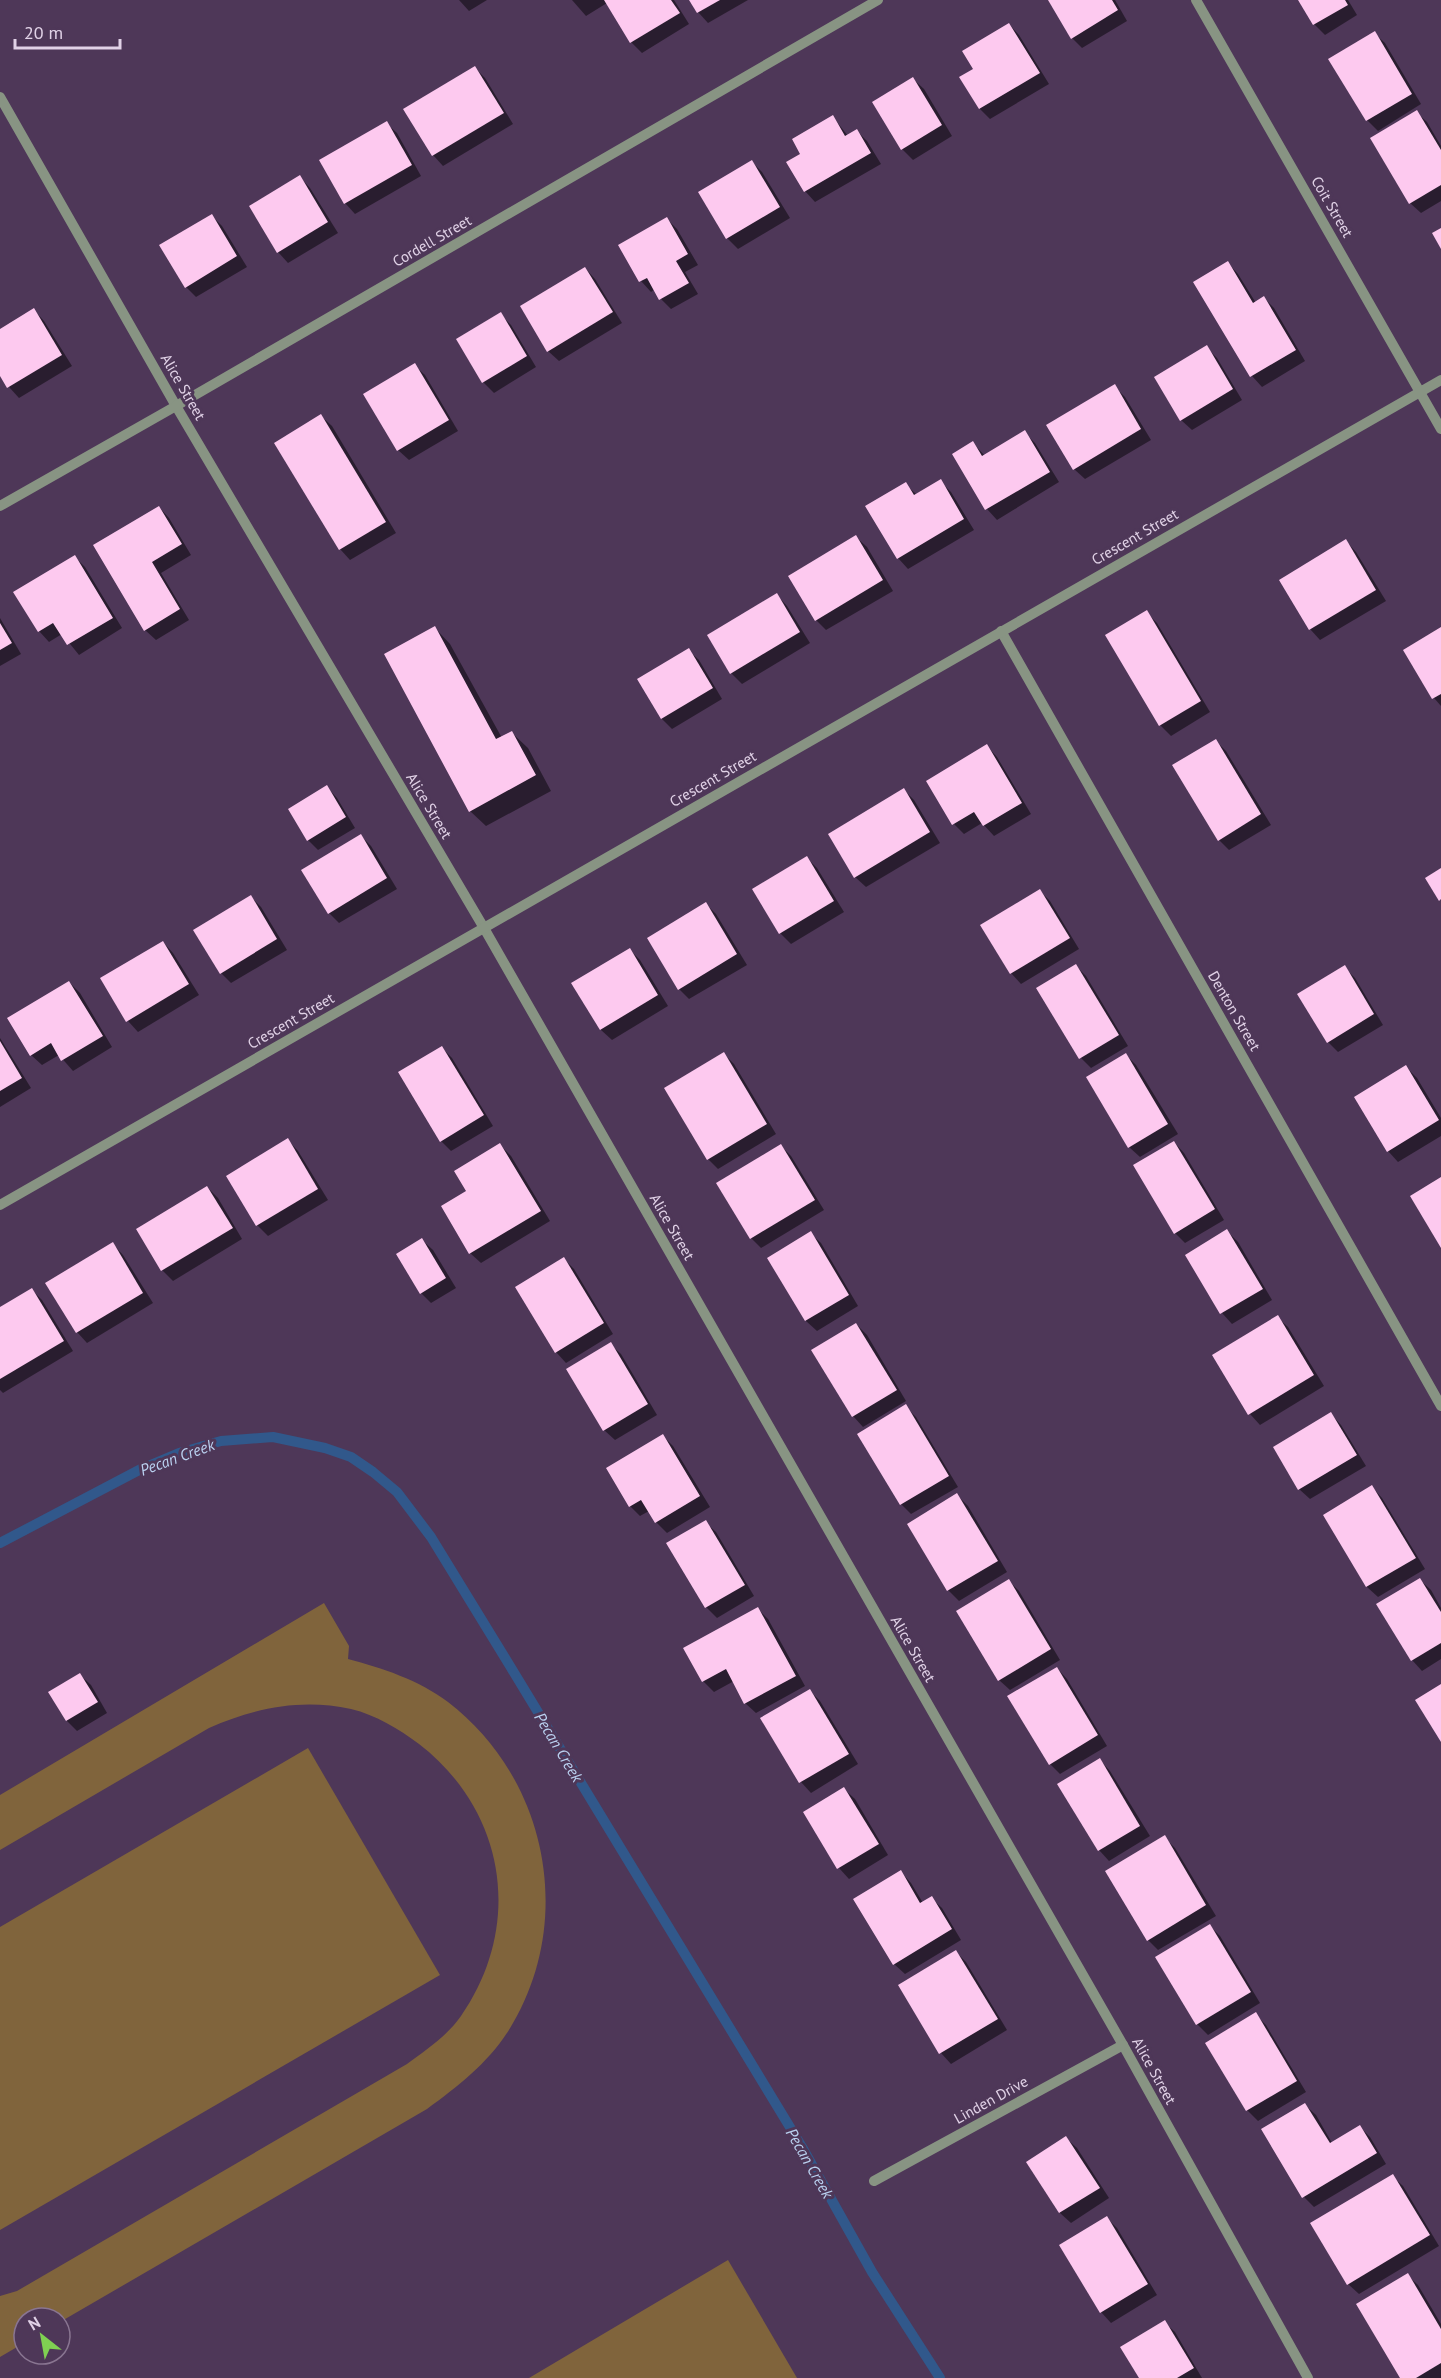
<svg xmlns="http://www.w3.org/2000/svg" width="1441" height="2378" viewBox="0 0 1441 2378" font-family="'PT Sans',sans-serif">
<rect width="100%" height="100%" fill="#4e3758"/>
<!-- green -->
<g fill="#80643c">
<path d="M324 1603 349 1646 348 1659C382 1668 419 1680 448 1702 546 1777 575 1916 513 2023 493 2059 460 2085 427 2109L60 2322V2318H24V2343L0 2357V2296L17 2291 407 2064C426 2050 447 2036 461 2016 524 1925 506 1811 419 1744 399 1729 376 1715 351 1709 301 1698 255 1708 209 1728L0 1850V1795Z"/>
<path d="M308 1748 440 1975 0 2230V1927Z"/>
<path d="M728 2260 797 2378H529Z"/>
</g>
<!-- shadow -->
<g fill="#0007">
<path d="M459 0H487L469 11Z"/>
<path d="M572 0H674L689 24 642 53 631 42 607 3 586 16Z"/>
<path d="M691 0H748L708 23 698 12Z"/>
<path d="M1049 0H1115L1127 21 1082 48 1072 38Z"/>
<path d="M1299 0H1348L1357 15 1325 35 1314 24Z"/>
<path d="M1009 24 1019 35 1049 84 990 119 980 109 961 78 975 69Z"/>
<path d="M1374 33 1385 43 1421 104 1378 131 1367 120 1331 59Z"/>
<path d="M475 68 485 78 513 124 443 166 433 155Z"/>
<path d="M913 79 924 89 952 136 913 160 902 149Z"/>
<path d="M1416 112 1427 122 1441 146V201L1421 213 1410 203Z"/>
<path d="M833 117 848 136 857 131 867 141 881 164 815 202 805 191 802 154Z"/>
<path d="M386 123 397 133 421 176 355 214 345 203Z"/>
<path d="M752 162 762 172 790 218 738 249 727 238 700 193Z"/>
<path d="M300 177 310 188 338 233 288 263 278 252 251 207Z"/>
<path d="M212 216 222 226 247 267 196 297 186 287Z"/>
<path d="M667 219 677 229 698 265 685 272 698 294 671 309 661 299 655 289 651 292 641 281Z"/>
<path d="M1228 263 1238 274 1256 303 1264 298 1274 308 1305 361 1262 387 1252 376 1195 283Z"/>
<path d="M585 268 595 279 622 323 559 361 548 351Z"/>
<path d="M34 310 44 321 72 366 19 398 9 387 0 373V330Z"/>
<path d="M500 314 511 325 536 367 494 393 483 382 458 340Z"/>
<path d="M1206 347 1217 358 1242 400 1192 430 1181 420Z"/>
<path d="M414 365 425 375 458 431 409 460 398 450Z"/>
<path d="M1114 386 1125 397 1151 440 1085 479 1074 469Z"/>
<path d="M321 416 332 426 396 533 350 560 340 549Z"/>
<path d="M1024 432 1035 443 1059 482 997 520 987 509 954 455 973 443 985 456Z"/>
<path d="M940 481 951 492 974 530 908 569 898 558 867 507 905 484 916 494Z"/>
<path d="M159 507 169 518 191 555 161 573 189 620 156 640 145 630 95 546Z"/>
<path d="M856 537 867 547 893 591 826 630 816 620Z"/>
<path d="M1346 541 1356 552 1386 601 1320 640 1310 629 1281 580Z"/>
<path d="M75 557 85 567 122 628 79 655 62 634 49 642 39 631Z"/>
<path d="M777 595 787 606 810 643 742 684 731 673 709 636Z"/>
<path d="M1146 612 1157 623 1210 712 1171 736 1160 725 1107 636Z"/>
<path d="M0 618 21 654 0 666Z"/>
<path d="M435 628 450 644 502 738 512 733 528 748 551 791 486 826 470 811Z"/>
<path d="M1441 629V706L1434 698 1405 650Z"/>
<path d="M688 650 699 660 722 699 672 729 662 719 639 680Z"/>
<path d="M1216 741 1226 751 1271 825 1229 850 1219 840Z"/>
<path d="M987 746 997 757 1031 814 994 836 982 823 964 834 954 824Z"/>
<path d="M327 787 337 798 355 828 318 850 308 840Z"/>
<path d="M904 790 914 800 940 843 866 887 855 877Z"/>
<path d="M361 836 371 846 397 889 339 923 329 913Z"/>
<path d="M807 858 817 868 844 912 791 944 780 933 754 889Z"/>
<path d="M1040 891 1050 901 1079 949 1021 984 1011 973 982 925Z"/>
<path d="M251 897 261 907 287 950 231 983 221 973Z"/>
<path d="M706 904 716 914 747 965 689 999 679 989Z"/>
<path d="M163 942 173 953 199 995 138 1032 128 1021 102 979Z"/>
<path d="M630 950 640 960 668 1006 612 1040 601 1030 574 984Z"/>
<path d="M1076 966 1086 976 1128 1046 1091 1068 1081 1058Z"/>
<path d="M1344 967 1355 978 1383 1025 1338 1052 1328 1042Z"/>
<path d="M69 982 80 993 112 1047 73 1071 59 1055 42 1065 31 1055Z"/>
<path d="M0 1038 31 1088 0 1107Z"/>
<path d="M442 1048 452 1058 493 1126 451 1151 441 1141Z"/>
<path d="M724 1054 734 1064 776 1134 718 1169 708 1159Z"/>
<path d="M1126 1055 1136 1065 1178 1134 1140 1157 1129 1147Z"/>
<path d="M1406 1067 1417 1078 1441 1118V1136L1398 1162 1388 1151Z"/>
<path d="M288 1140 298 1151 328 1200 268 1236 257 1225 228 1176Z"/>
<path d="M1174 1142 1184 1153 1224 1220 1185 1243 1175 1233Z"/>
<path d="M500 1145 511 1156 550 1221 481 1263 470 1253 468 1191Z"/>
<path d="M781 1146 791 1156 824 1210 761 1248 751 1238Z"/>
<path d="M207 1187 218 1198 242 1239 173 1281 162 1270Z"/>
<path d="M1227 1231 1238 1242 1272 1300 1232 1324 1222 1313 1187 1256Z"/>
<path d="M810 1233 821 1243 858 1306 817 1331 806 1321 769 1258Z"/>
<path d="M422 1240 433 1250 456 1288 431 1303 421 1293Z"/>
<path d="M113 1244 123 1255 153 1303 87 1343 77 1332Z"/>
<path d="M564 1259 574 1269 613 1334 566 1363 556 1352Z"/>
<path d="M32 1290 42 1300 73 1351 3 1393 0 1390V1308Z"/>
<path d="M1277 1317 1288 1327 1324 1386 1260 1425 1250 1414 1214 1355Z"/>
<path d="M856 1324 867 1335 906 1401 863 1427 853 1416Z"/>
<path d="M610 1344 621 1354 657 1415 615 1440 604 1430Z"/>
<path d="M905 1406 916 1417 958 1487 911 1514 901 1504Z"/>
<path d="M1331 1414 1341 1425 1366 1466 1310 1499 1299 1489Z"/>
<path d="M663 1436 673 1446 710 1507 667 1533 656 1522 649 1511 640 1516 630 1506Z"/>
<path d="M1372 1487 1382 1498 1425 1569 1378 1597 1367 1587 1325 1516Z"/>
<path d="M957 1495 968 1506 1007 1572 959 1601 948 1590 909 1524Z"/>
<path d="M705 1522 716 1532 754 1596 717 1618 706 1607 668 1544Z"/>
<path d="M1420 1580 1431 1590 1441 1608V1659L1422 1671 1412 1660Z"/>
<path d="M1009 1581 1019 1591 1060 1660 1010 1690 999 1680Z"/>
<path d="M758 1609 768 1619 805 1686 756 1713 745 1703 734 1681 714 1692 703 1681Z"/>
<path d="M1057 1668 1067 1679 1107 1746 1060 1774 1050 1764Z"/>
<path d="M80 1675 91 1685 107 1713 77 1731 67 1721 50 1693Z"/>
<path d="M810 1691 820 1701 858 1764 811 1793 801 1782 763 1719Z"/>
<path d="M1100 1760 1110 1771 1150 1836 1109 1861 1099 1850Z"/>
<path d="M844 1789 855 1799 888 1855 849 1879 839 1868 805 1812Z"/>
<path d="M1164 1837 1175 1848 1216 1916 1158 1950 1148 1940Z"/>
<path d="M901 1872 911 1883 923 1903 931 1898 942 1908 961 1940 905 1974 894 1964Z"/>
<path d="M1210 1926 1220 1936 1260 2003 1208 2035 1197 2024Z"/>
<path d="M956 1952 966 1962 1007 2030 951 2064 941 2053 900 1986Z"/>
<path d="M1255 2014 1266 2025 1306 2092 1258 2121 1247 2110 1207 2043Z"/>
<path d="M1305 2105 1316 2115 1332 2143 1360 2127 1370 2137 1386 2164 1314 2207 1304 2197Z"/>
<path d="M1066 2138 1077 2148 1109 2198 1071 2223 1060 2213 1028 2163Z"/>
<path d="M1392 2176 1403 2186 1439 2246 1359 2294 1348 2284Z"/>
<path d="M1107 2218 1117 2228 1157 2295 1111 2323 1101 2312Z"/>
<path d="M1407 2275 1418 2285 1441 2324V2378H1402Z"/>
<path d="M1164 2322 1175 2332 1202 2378H1141Z"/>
</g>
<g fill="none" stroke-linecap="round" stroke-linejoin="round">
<!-- stream -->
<path stroke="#31588b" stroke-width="10" d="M0 1543 141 1469 179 1453 221 1441 273 1437 325 1448 351 1457 373 1472 397 1492 431 1537 510 1666 802 2147 872 2272 940 2378"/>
</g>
<!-- building -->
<g fill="#fdc9ef">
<path d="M604 0H671L680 13 630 43Z"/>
<path d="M689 0H720L697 13Z"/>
<path d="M1048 0H1112L1118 10 1071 39Z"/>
<path d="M1298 0H1345L1348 5 1313 25Z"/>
<path d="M1009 23 1040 73 979 109 959 77 973 69 962 51Z"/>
<path d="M1375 31 1412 94 1366 121 1328 59Z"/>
<path d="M475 66 504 113 432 156 403 109Z"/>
<path d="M913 77 942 125 901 150 872 102Z"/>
<path d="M1417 110 1441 150V185L1409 204 1370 138Z"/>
<path d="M833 115 845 136 857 129 871 153 804 192 786 162 800 154 792 139Z"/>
<path d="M387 121 412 165 344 204 319 160Z"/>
<path d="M752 160 780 207 726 239 698 192Z"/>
<path d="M300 175 328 222 277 253 249 206Z"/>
<path d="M212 214 237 256 185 288 159 245Z"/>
<path d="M667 217 688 254 676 261 689 283 659 300 647 278 639 282 618 245Z"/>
<path d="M1441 228V249L1432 233Z"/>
<path d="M1228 261 1253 303 1264 296 1296 350 1250 377 1193 282Z"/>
<path d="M585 267 613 312 547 352 520 306Z"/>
<path d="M34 308 62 355 7 388 0 376V329Z"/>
<path d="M501 312 527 356 482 383 456 339Z"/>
<path d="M1207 345 1233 389 1180 421 1154 377Z"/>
<path d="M415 363 449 420 397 451 363 394Z"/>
<path d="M1115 384 1141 429 1073 470 1046 425Z"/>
<path d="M321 414 386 522 339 550 274 443Z"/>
<path d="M1025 430 1050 472 985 510 952 454 973 441 982 456Z"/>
<path d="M941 479 964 519 897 559 865 506 906 482 914 495Z"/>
<path d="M159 506 182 544 152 562 180 609 144 631 93 545Z"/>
<path d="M856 535 883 580 815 621 788 576Z"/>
<path d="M1346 539 1376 590 1309 630 1279 580Z"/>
<path d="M75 555 113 618 67 645 53 623 38 632 13 592Z"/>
<path d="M777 593 800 632 730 674 707 635Z"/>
<path d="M1147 610 1201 701 1159 726 1105 635Z"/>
<path d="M0 623 12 643 0 650Z"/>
<path d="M435 626 496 739 512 731 536 775 469 812 384 654Z"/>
<path d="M1441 627V694L1432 699 1403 650Z"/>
<path d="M689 648 713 688 661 719 637 679Z"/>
<path d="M1216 739 1261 814 1218 841 1172 765Z"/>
<path d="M987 744 1022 803 983 826 974 812 952 825 926 781Z"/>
<path d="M327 785 346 817 307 841 288 809Z"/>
<path d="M904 788 930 832 854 878 828 834Z"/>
<path d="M361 834 387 878 328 914 301 870Z"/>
<path d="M807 856 834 901 779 934 752 889Z"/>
<path d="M1441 868V899L1439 901 1425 878Z"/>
<path d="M1040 889 1070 938 1010 974 980 925Z"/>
<path d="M251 895 277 939 220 974 193 930Z"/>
<path d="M706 902 737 954 678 990 647 938Z"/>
<path d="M163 941 189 984 126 1022 100 978Z"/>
<path d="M630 948 658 995 600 1030 571 983Z"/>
<path d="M1076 964 1119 1035 1079 1059 1036 988Z"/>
<path d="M1345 965 1374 1014 1327 1043 1297 994Z"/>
<path d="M69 981 103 1036 61 1061 51 1043 30 1056 7 1018Z"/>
<path d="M0 1041 22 1078 0 1091Z"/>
<path d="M442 1046 484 1115 440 1142 398 1072Z"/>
<path d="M724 1052 767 1124 707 1160 664 1088Z"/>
<path d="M1126 1053 1168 1124 1128 1148 1086 1077Z"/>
<path d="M1406 1065 1439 1120 1387 1152 1354 1097Z"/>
<path d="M288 1138 318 1189 256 1226 226 1176Z"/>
<path d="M1174 1141 1215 1209 1174 1234 1133 1165Z"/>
<path d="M500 1143 541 1211 469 1254 441 1206 466 1191 454 1171Z"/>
<path d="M781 1144 815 1200 750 1239 716 1183Z"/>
<path d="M1441 1177V1248L1410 1196Z"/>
<path d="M207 1186 233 1228 161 1271 136 1229Z"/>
<path d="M1227 1229 1263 1289 1220 1314 1185 1255Z"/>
<path d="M811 1231 849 1295 805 1321 767 1258Z"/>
<path d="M422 1238 446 1278 420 1294 396 1254Z"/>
<path d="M113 1242 143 1293 76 1333 45 1283Z"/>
<path d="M564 1257 604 1323 555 1353 515 1287Z"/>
<path d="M32 1288 64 1341 0 1379V1307Z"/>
<path d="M1278 1315 1314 1375 1248 1415 1212 1355Z"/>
<path d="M856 1323 897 1390 852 1417 811 1350Z"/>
<path d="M611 1342 648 1404 603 1431 566 1369Z"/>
<path d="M906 1404 949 1476 900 1505 857 1434Z"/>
<path d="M1331 1412 1357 1455 1298 1490 1273 1447Z"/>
<path d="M663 1434 700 1496 655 1523 641 1500 629 1507 606 1468Z"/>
<path d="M1372 1485 1416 1558 1366 1587 1323 1515Z"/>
<path d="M957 1493 998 1561 947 1591 907 1524Z"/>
<path d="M706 1520 745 1585 705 1608 666 1543Z"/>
<path d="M1420 1578 1441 1612V1643L1411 1661 1376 1604Z"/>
<path d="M1009 1579 1051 1649 998 1681 956 1611Z"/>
<path d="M758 1607 796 1676 744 1704 726 1669 702 1682 683 1648Z"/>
<path d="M1057 1667 1098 1735 1049 1765 1007 1696Z"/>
<path d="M80 1673 98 1702 66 1721 48 1692Z"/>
<path d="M1441 1684V1742L1415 1700Z"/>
<path d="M810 1689 849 1754 799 1783 760 1718Z"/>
<path d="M1100 1758 1140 1826 1098 1851 1057 1784Z"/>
<path d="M844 1787 879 1844 837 1869 803 1812Z"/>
<path d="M1165 1835 1206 1905 1147 1941 1105 1871Z"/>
<path d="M901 1870 920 1903 932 1896 952 1929 893 1965 853 1899Z"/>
<path d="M1210 1924 1251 1992 1196 2025 1155 1957Z"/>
<path d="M956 1950 998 2019 939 2054 898 1985Z"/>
<path d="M1256 2012 1297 2081 1246 2111 1205 2043Z"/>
<path d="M1305 2103 1330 2143 1360 2125 1377 2153 1302 2198 1261 2129Z"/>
<path d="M1066 2136 1100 2188 1059 2213 1026 2162Z"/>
<path d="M1393 2174 1430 2235 1347 2285 1310 2223Z"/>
<path d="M1107 2216 1148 2284 1100 2313 1059 2245Z"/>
<path d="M1408 2273 1441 2329V2363L1416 2378H1400L1356 2304Z"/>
<path d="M1165 2320 1194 2368 1177 2378H1139L1120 2347Z"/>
</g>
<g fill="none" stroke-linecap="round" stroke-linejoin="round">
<!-- minor -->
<g stroke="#889483" stroke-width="10">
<path d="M1196 0 1441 429"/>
<path d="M0 97 176 406 484 928 1123 2045 1308 2378"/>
<path d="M0 506 176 406 878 0"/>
<path d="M1001 631 1441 1406"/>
<path d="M0 1205 1441 380"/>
<path d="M874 2181 1123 2045"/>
</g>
</g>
<g text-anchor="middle" stroke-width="6" stroke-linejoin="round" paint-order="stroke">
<!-- street labels -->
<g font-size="15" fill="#e1d2e7" stroke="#4e3758">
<text transform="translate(1332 207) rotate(60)" y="5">Coit Street</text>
<text transform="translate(432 241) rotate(-30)" y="5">Cordell Street</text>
<text transform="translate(183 387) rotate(60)" y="5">Alice Street</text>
<text transform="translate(1135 537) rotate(-30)" y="5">Crescent Street</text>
<text transform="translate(713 779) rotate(-30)" y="5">Crescent Street</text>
<text transform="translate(429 806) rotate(59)" y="5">Alice Street</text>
<text transform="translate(1234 1011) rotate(60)" y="5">Denton Street</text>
<text transform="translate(291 1021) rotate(-30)" y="5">Crescent Street</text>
<text transform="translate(672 1227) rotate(60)" y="5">Alice Street</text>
<text transform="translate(913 1649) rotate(60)" y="5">Alice Street</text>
<text transform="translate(1154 2071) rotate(61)" y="5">Alice Street</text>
<text transform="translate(991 2100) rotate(-29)" y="5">Linden Drive</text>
</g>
<!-- water labels -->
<g font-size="16" font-style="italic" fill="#bad1f0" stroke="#4e3758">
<text transform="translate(177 1457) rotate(-20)" y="6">Pecan Creek</text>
<text transform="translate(559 1747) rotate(59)" y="6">Pecan Creek</text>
<text transform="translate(810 2163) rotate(60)" y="6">Pecan Creek</text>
</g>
</g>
<!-- north arrow -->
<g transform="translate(42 2336) rotate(329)"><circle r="28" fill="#4e3758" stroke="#897591" stroke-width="1.5"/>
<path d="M0-4.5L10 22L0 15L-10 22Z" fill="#7fd052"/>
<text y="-9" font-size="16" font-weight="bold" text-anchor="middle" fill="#e1d2e7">N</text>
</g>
<!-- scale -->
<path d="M15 39v9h105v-9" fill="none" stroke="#e1d2e7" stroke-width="3"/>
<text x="24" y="39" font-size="18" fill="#e1d2e7" stroke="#4e3758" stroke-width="4.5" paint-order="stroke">20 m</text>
</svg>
